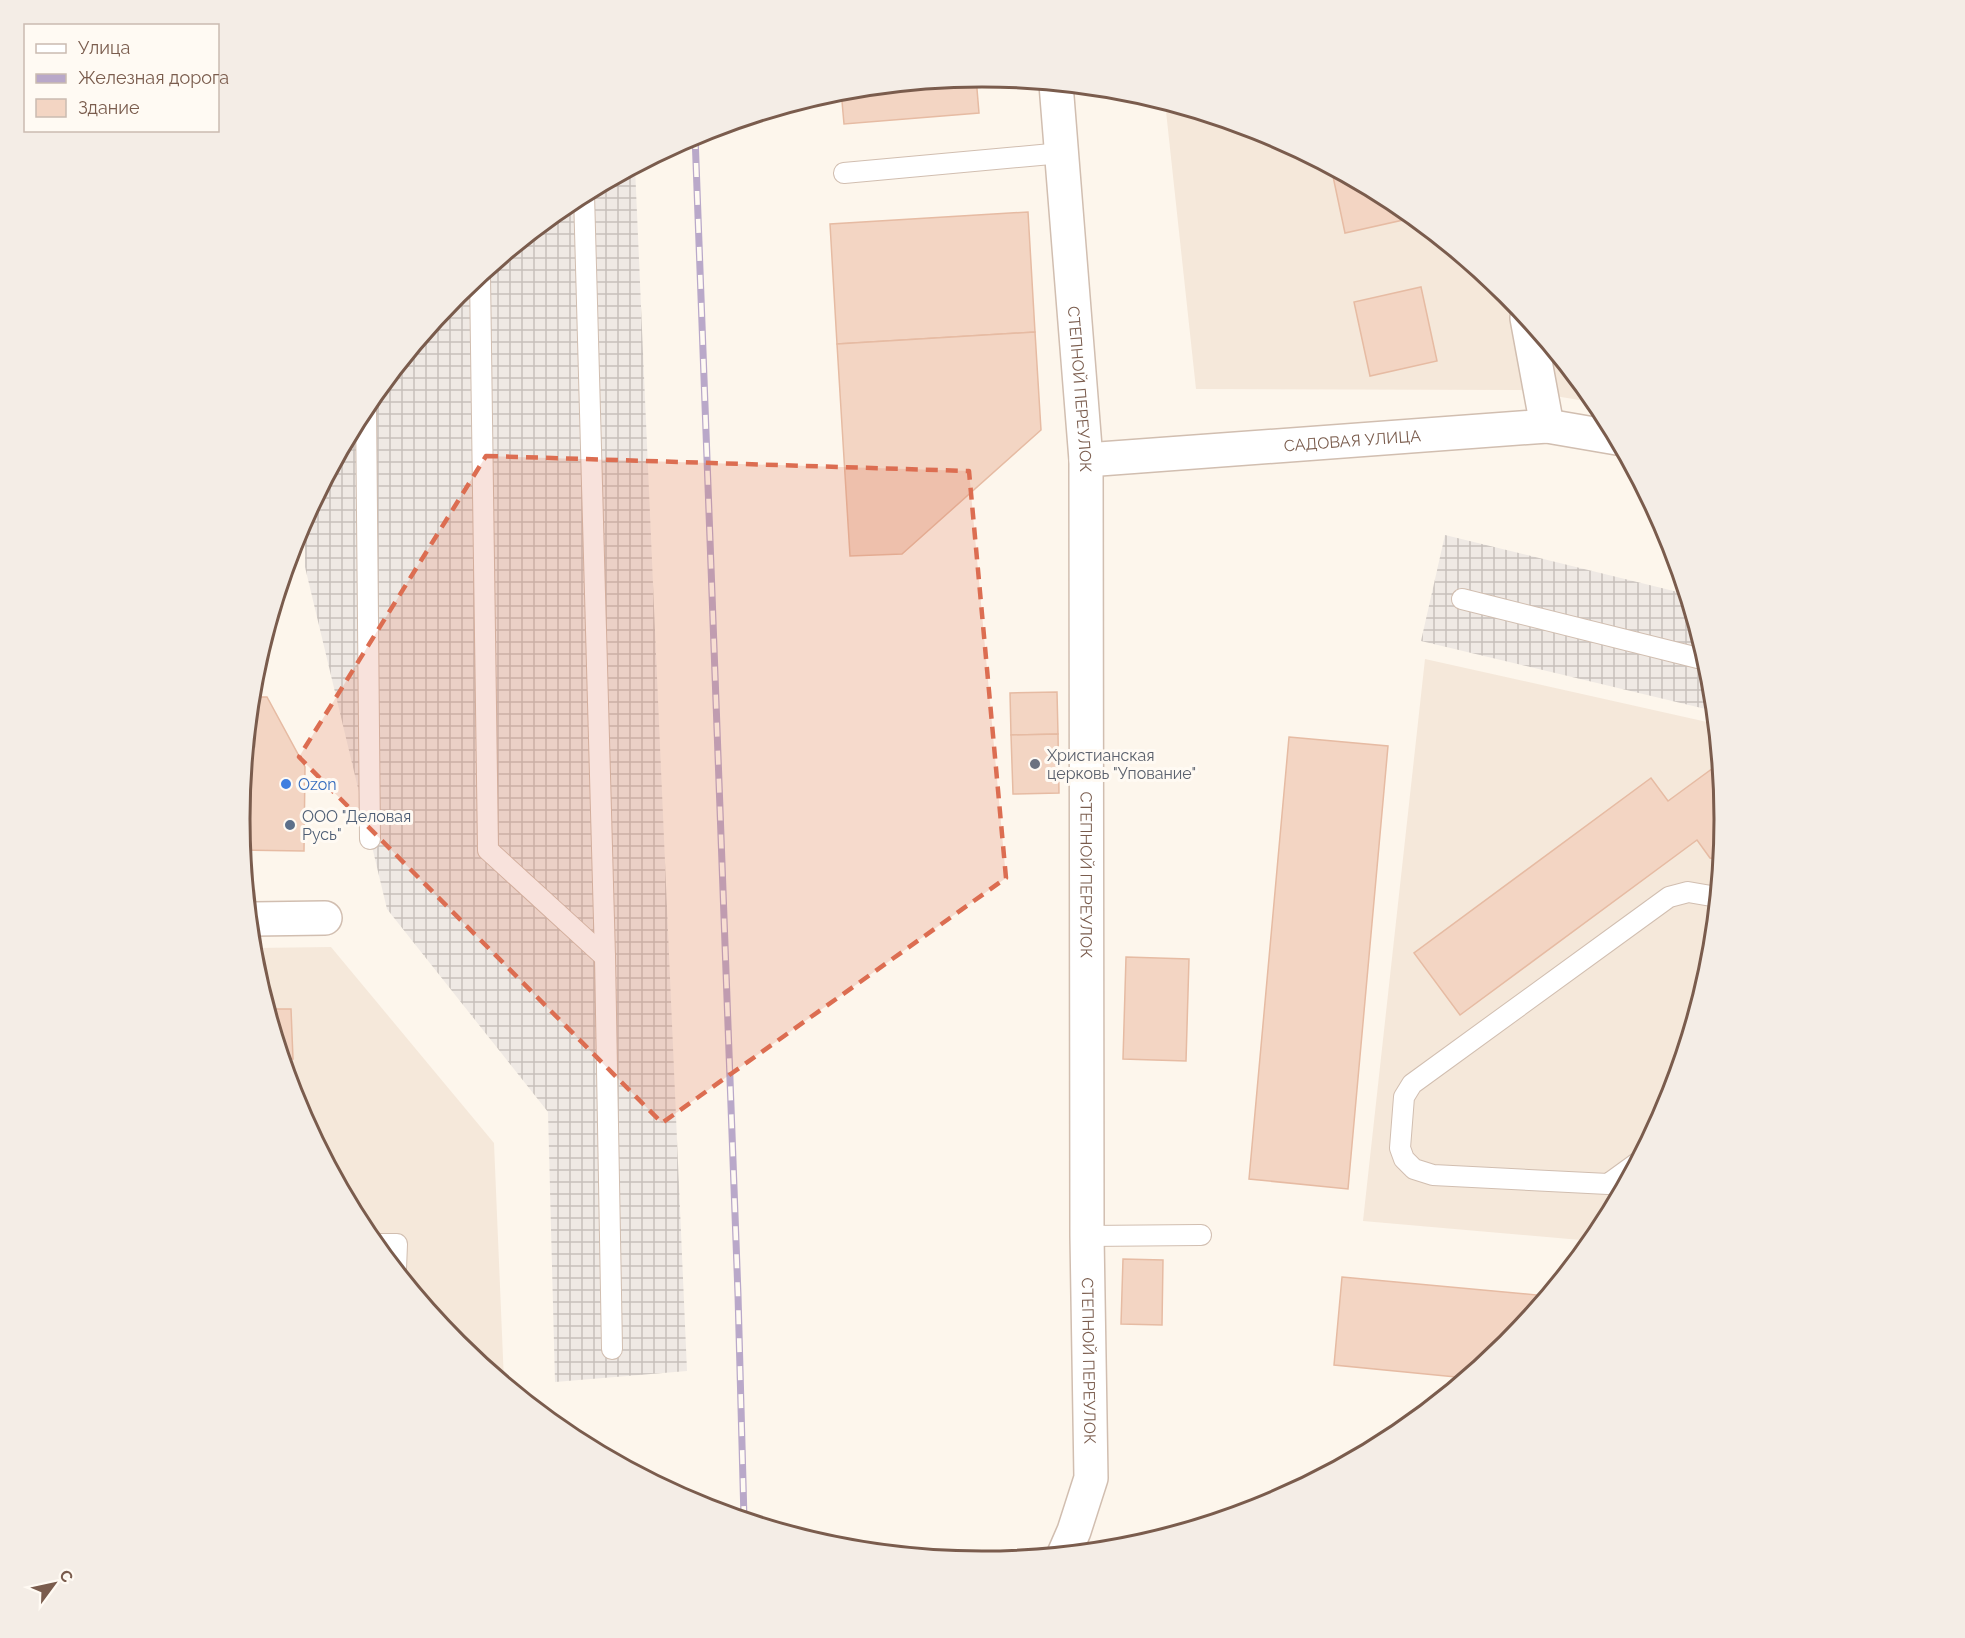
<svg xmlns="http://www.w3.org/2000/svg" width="1965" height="1638" viewBox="0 0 1965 1638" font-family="Raleway,sans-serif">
<defs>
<pattern id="industrial-grid" width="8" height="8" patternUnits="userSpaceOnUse" patternTransform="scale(1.5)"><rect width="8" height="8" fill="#efe9e4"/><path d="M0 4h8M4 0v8" fill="none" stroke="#c7c0bb"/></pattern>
</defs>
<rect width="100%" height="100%" fill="#fdf6ec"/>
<!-- residential -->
<g fill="#f5e8da">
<path d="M1165 102 1267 133 1395 202 1508 294 1597 403 1520 390 1196 389Z"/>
<path d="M1425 659 1716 724 1725 819 1711 964 1668 1103 1600 1232 1592 1241 1363 1221Z"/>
<path d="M331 947 494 1143 504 1382 457 1344 365 1231 296 1103 254 964 253 948Z"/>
</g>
<!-- industrial -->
<g fill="url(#industrial-grid)">
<path d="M635 167 687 1371 555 1382 548 1112 387 909 305 567V518L365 406 458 294 570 201Z"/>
<path d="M1445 535 1686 594 1711 674 1714 711 1421 641Z"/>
</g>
<!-- building -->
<g fill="#f3d5c3" stroke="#e6bba3" stroke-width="1.5">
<path d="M976 77 979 113 844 124 841 90Z"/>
<path d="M1331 167 1395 202 1412 218 1345 233Z"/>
<path d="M1028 212 1035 332 837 344 830 224Z"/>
<path d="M1421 287 1437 361 1370 376 1354 302Z"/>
<path d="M1035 332 1041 430 902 554 850 556 837 344Z"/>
<path d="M1057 692 1058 734 1011 735 1010 693Z"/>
<path d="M252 697H267L305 767 304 851 243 850 240 819Z"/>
<path d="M1058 734 1059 793 1013 794 1011 735Z"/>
<path d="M1289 737 1388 746 1348 1189 1249 1179Z"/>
<path d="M1720 763 1725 819 1721 860 1710 858 1697 840 1460 1015 1414 953 1651 778 1668 801Z"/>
<path d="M1126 957 1189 959 1186 1061 1123 1059Z"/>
<path d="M268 1009H291L293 1059H283Z"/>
<path d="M1123 1259 1163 1260 1162 1325 1121 1324Z"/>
<path d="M1342 1277 1547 1296 1507 1344 1466 1378 1334 1365Z"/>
</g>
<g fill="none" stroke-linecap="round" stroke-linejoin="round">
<!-- service casing -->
<g stroke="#d1beb0" stroke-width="22">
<g id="service">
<path d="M844 173 1062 153"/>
<path d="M584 194 605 957 612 1349"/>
<path d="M480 276 488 850 605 957"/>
<path d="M366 405 370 839"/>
<path d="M1462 599 1706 660"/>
<path d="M1637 1163 1608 1184 1433 1175 1414 1169 1404 1159 1400 1148 1404 1097 1412 1084 1669 897 1688 892 1717 897"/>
<path d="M1087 1236 1201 1235"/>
<path d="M376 1244H397L396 1269"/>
</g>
</g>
<!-- minor casing -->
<g stroke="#d1beb0" stroke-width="36">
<g id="minor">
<path id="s1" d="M1056 84 1086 460 1087 1236 1091 1478 1074 1531 1064 1554"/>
<path d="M1527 318 1547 426"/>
<path id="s2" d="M1086 460 1547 426 1617 438"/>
<path d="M250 919 325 918"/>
</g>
</g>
<!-- service -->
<use href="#service" stroke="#fff" stroke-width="20"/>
<!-- minor -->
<use href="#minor" stroke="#fff" stroke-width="33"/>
<!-- rail casing -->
<g stroke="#b9a8c9" stroke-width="7">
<path id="rail" d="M695 135 738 1295 744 1519"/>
</g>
<!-- rail -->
<use href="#rail" stroke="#fffaf3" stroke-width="4.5" stroke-dasharray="14" stroke-linecap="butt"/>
</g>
<!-- marked area -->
<path fill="#dc6d51" fill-opacity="0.2" stroke="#dc6d51" stroke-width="4.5" stroke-dasharray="12 8" stroke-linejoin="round" d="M486 456 969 471 1006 878 662 1123 299 757Z"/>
<!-- markers -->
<circle fill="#6b7280" stroke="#fffaf3" stroke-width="2" cx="1035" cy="764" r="6"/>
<circle fill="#3f7fe0" stroke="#fffaf3" stroke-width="2" cx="286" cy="784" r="6"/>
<circle fill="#5c6f8a" stroke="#fffaf3" stroke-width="2" cx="290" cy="825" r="6"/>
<g text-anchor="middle" stroke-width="6" stroke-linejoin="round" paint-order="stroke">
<!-- street labels -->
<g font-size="16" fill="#7a5c4d" stroke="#fffaf3">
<text dy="6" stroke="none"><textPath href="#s1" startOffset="306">СТЕПНОЙ ПЕРЕУЛОК</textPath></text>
<text dy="6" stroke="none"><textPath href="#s2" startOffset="267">САДОВАЯ УЛИЦА</textPath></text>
<text dy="6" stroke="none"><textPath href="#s1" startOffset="792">СТЕПНОЙ ПЕРЕУЛОК</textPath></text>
<text dy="6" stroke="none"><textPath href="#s1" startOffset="1278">СТЕПНОЙ ПЕРЕУЛОК</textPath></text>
</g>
<!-- worship labels -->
<g font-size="16" fill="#5b616d" stroke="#fffaf3" text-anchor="start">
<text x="1047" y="761">Христианская<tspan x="1047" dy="18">церковь "Упование"</tspan></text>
</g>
<!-- shop labels -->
<g font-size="16" fill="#366cbe" stroke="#fffaf3" text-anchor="start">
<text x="298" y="790">Ozon</text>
</g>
<!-- service labels -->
<g font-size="16" fill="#4e5e75" stroke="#fffaf3" text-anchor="start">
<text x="302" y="822">ООО "Деловая<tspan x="302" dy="18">Русь"</tspan></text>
</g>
</g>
<!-- crop -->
<path d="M0 0H1965V1638H0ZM250 819a732 732 0 1 1 1464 0a732 732 0 1 1-1464 0Z" fill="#f4ede6" fill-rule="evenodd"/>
<path fill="none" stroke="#7a5c4d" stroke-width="3" d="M250 819a732 732 0 1 1 1464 0a732 732 0 1 1-1464 0Z"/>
<!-- legend -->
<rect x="24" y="24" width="195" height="108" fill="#fffaf3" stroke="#cabbb1" stroke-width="1.5"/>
<rect x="36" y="44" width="30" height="9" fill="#ffffff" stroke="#cabbb1" stroke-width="1.5"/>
<text x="78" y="54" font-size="18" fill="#7a5c4d">Улица</text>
<rect x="36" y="74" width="30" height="9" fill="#b9a8c9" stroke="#cabbb1" stroke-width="1.5"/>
<text x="78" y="84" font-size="18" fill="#7a5c4d">Железная дорога</text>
<rect x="36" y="99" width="30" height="18" fill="#f3d5c3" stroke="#cabbb1" stroke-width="1.5"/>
<text x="78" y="114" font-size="18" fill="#7a5c4d">Здание</text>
<!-- north arrow -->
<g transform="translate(54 1584) rotate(57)" stroke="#fffaf3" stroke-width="4.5" paint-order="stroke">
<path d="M0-4.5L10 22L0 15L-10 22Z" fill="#7a5c4d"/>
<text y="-9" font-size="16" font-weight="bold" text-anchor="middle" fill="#7a5c4d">С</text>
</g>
</svg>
